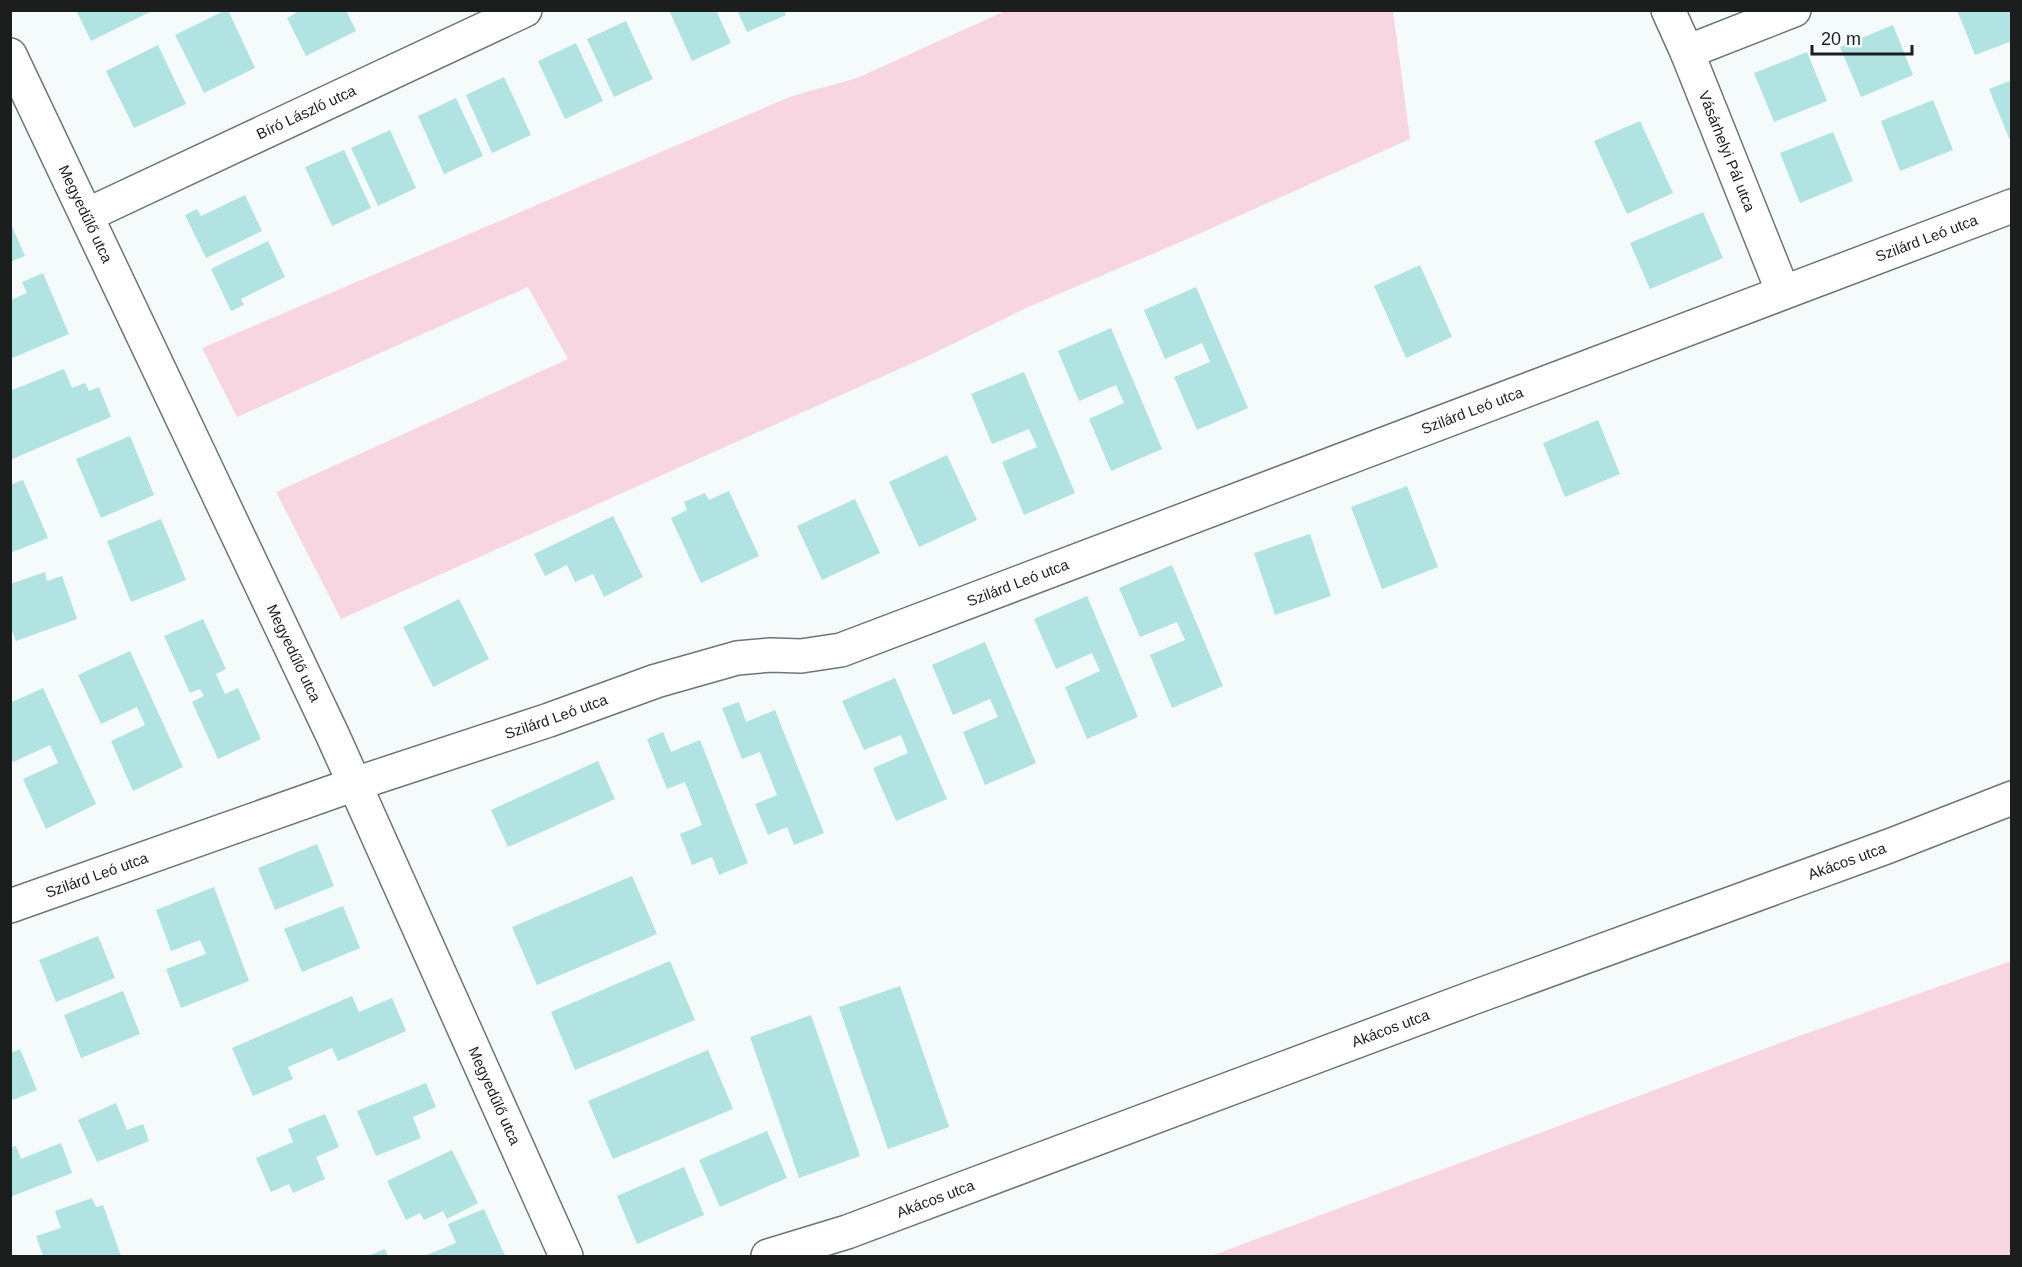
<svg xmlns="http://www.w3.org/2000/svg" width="2022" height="1267" viewBox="0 0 2022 1267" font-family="Helvetica,sans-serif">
<rect width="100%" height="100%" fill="#f4fbfa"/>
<!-- green -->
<g fill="#f8d6e1">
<path d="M1005 11H1393L1410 139 1192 237 1026 308 926 357 341 619 276 492 568 359 528 287 237 417 202 348 792 96 857 78Z"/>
<path d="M2011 961V1256H1211L1799 1036Z"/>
</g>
<!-- building -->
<g fill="#b1e3e2">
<path d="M76 10H154L91 41Z"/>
<path d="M226 10H228L255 68 204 93 175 35Z"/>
<path d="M294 10H346L356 31 306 56 287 18 296 13Z"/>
<path d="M669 10H716L731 43 692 61Z"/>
<path d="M737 10H784L786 15 747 32Z"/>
<path d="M1957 10H2012V41L1975 55Z"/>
<path d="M626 21 653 79 614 97 587 39Z"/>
<path d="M1893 25 1913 75 1861 97 1840 47Z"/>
<path d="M576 43 603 101 565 119 538 61Z"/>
<path d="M158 45 186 104 134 128 106 71Z"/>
<path d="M1807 52 1827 101 1774 122 1754 73Z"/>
<path d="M504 77 531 135 492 153 466 95Z"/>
<path d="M2012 80V138H2009L1989 89Z"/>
<path d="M456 98 483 156 444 174 418 116Z"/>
<path d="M1933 100 1953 150 1900 171 1881 121Z"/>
<path d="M1640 121 1673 193 1627 214 1594 141Z"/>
<path d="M390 130 416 188 378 206 351 148Z"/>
<path d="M1833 132 1853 181 1800 203 1780 153Z"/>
<path d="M344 150 371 208 332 226 305 167Z"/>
<path d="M245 195 262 231 206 258 185 215 197 209 201 216Z"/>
<path d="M1703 212 1723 258 1650 289 1630 243Z"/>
<path d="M10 222 25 256 10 262Z"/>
<path d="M268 241 285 277 241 299 244 305 231 311 211 269Z"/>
<path d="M1420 265 1452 337 1406 358 1374 286Z"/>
<path d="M43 273 69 334 10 359V300L27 293 22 282Z"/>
<path d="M1196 287 1248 408 1197 430 1174 377 1210 362 1206 352 1202 343 1165 359 1144 310Z"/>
<path d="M1111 328 1162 449 1111 471 1089 419 1124 403 1116 385 1079 401 1058 351Z"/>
<path d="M64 369 72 388 85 383 89 391 99 387 111 417 10 460V391Z"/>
<path d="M1024 372 1075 493 1024 515 1002 462 1037 447 1029 429 992 444 971 394Z"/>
<path d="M1598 420 1620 474 1565 497 1543 443Z"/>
<path d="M130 436 154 495 101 518 76 459Z"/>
<path d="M947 455 977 520 919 547 889 482Z"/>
<path d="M23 480 48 538 10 553V485Z"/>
<path d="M1407 486 1438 567 1382 589 1351 507Z"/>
<path d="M729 491 759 556 701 583 671 518 687 510 684 502 705 493 709 500Z"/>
<path d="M855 499 880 553 822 580 797 526Z"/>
<path d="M613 516 643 577 604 597 593 574 575 582 567 565 545 576 534 554Z"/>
<path d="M161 519 186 580 131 602 107 541Z"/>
<path d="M1310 534 1331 596 1275 615 1254 553Z"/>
<path d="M1172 565 1223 686 1172 708 1150 655 1185 640 1177 622 1140 637 1119 588Z"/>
<path d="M45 572 47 581 62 576 77 619 16 641 10 626V584Z"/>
<path d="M1087 596 1138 717 1087 739 1065 687 1100 671 1092 653 1056 669 1034 619Z"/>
<path d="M459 599 489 659 433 687 403 627Z"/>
<path d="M203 619 226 669 216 674 225 694 238 688 261 739 218 759 192 702 204 696 200 689 190 693 164 636Z"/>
<path d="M985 642 1036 763 985 785 963 732 998 717 990 699 953 715 932 665Z"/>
<path d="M130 651 183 767 133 791 111 741 145 725 137 707 101 724 78 675Z"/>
<path d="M895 678 947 799 896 821 873 768 908 753 901 735 864 750 842 701Z"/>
<path d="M43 688 96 804 46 829 23 779 58 763 50 745 13 762 10 755V703Z"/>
<path d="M739 702 746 722 775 710 824 833 794 845 787 827 768 835 755 804 777 795 760 752 742 759 722 708Z"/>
<path d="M663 732 671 752 700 740 748 863 719 875 712 857 692 865 680 834 702 825 685 782 667 789 647 739Z"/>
<path d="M598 761 615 799 508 847 491 810Z"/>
<path d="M317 844 334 886 275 910 258 868Z"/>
<path d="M632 876 657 934 537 985 512 927Z"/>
<path d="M214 887 249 981 181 1008 166 969 206 954 200 940 171 951 156 910Z"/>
<path d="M343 906 360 948 302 972 284 929Z"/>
<path d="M98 936 115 978 56 1002 39 960Z"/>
<path d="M670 961 695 1020 575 1070 551 1012Z"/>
<path d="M900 986 949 1127 888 1149 839 1007Z"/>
<path d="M123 991 140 1034 81 1058 64 1015Z"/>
<path d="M352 996 359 1012 392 998 406 1031 338 1061 332 1048 288 1067 293 1079 253 1096 232 1048Z"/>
<path d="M811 1015 860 1156 799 1178 750 1037Z"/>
<path d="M20 1049 37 1090 13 1100 10 1094V1053Z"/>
<path d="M708 1050 733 1109 613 1159 588 1101Z"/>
<path d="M426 1083 436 1107 413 1117 421 1138 376 1156 357 1111Z"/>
<path d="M116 1103 127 1130 143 1124 149 1141 97 1162 78 1120Z"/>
<path d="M325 1114 339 1147 316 1157 325 1179 293 1193 289 1184 271 1192 256 1158 293 1142 288 1129Z"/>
<path d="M767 1131 787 1178 720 1207 699 1160Z"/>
<path d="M61 1143 72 1173 10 1197V1148L16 1146 21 1159Z"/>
<path d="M452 1150 478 1203 447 1219 443 1211 424 1220 420 1213 406 1220 387 1181Z"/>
<path d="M684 1167 704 1215 637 1244 617 1196Z"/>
<path d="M92 1198 96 1207 103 1205 121 1256H43L36 1236 61 1228 55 1211Z"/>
<path d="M484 1209 505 1256H424L456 1243 448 1224Z"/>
<path d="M385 1249 388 1256H368Z"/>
</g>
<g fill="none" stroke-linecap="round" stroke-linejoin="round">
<!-- street casing -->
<g stroke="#6f7575" stroke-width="36">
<g id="street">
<path id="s1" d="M1668 10 1687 52 1783 292"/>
<path d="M1687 52 1794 10"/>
<path id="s2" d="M10 55 333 736 566 1256"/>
<path id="s3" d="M87 215 525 10"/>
<path id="s4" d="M10 906 355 784 549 720 656 681 737 658 771 655 801 656 841 650 2012 206"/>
<path id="s5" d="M768 1256 847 1232 1472 998 1889 846 2012 798"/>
</g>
</g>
<!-- street -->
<use href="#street" stroke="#fff" stroke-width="33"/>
</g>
<g text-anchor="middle" stroke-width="4.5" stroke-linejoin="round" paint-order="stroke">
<!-- street labels -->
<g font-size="15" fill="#1c1e1e" stroke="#f4fbfa">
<text dy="5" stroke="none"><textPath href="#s3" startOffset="242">Bíró László utca</textPath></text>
<text dy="5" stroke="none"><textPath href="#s1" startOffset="153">Vásárhelyi Pál utca</textPath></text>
<text dy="5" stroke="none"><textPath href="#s2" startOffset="176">Megyedűlő utca</textPath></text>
<text dy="5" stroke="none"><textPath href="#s4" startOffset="2034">Szilárd Leó utca</textPath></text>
<text dy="5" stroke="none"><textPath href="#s4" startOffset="1548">Szilárd Leó utca</textPath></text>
<text dy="5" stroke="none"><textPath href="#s4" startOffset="1062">Szilárd Leó utca</textPath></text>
<text dy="5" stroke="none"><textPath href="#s2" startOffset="662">Megyedűlő utca</textPath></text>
<text dy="5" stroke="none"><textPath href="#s4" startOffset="578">Szilárd Leó utca</textPath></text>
<text dy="5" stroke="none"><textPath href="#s5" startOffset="1149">Akácos utca</textPath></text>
<text dy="5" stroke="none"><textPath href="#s4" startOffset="92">Szilárd Leó utca</textPath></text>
<text dy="5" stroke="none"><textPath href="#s5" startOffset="663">Akácos utca</textPath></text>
<text dy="5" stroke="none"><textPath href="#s2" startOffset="1148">Megyedűlő utca</textPath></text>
<text dy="5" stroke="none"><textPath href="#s5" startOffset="177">Akácos utca</textPath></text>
</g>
</g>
<!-- border -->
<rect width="2022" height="1267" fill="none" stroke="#1c1e1e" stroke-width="24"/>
<!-- scale -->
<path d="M1812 45v9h100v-9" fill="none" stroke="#1c1e1e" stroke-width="3"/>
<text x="1821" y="45" font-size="18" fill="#1c1e1e" stroke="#f4fbfa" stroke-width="4.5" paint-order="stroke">20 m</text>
</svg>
